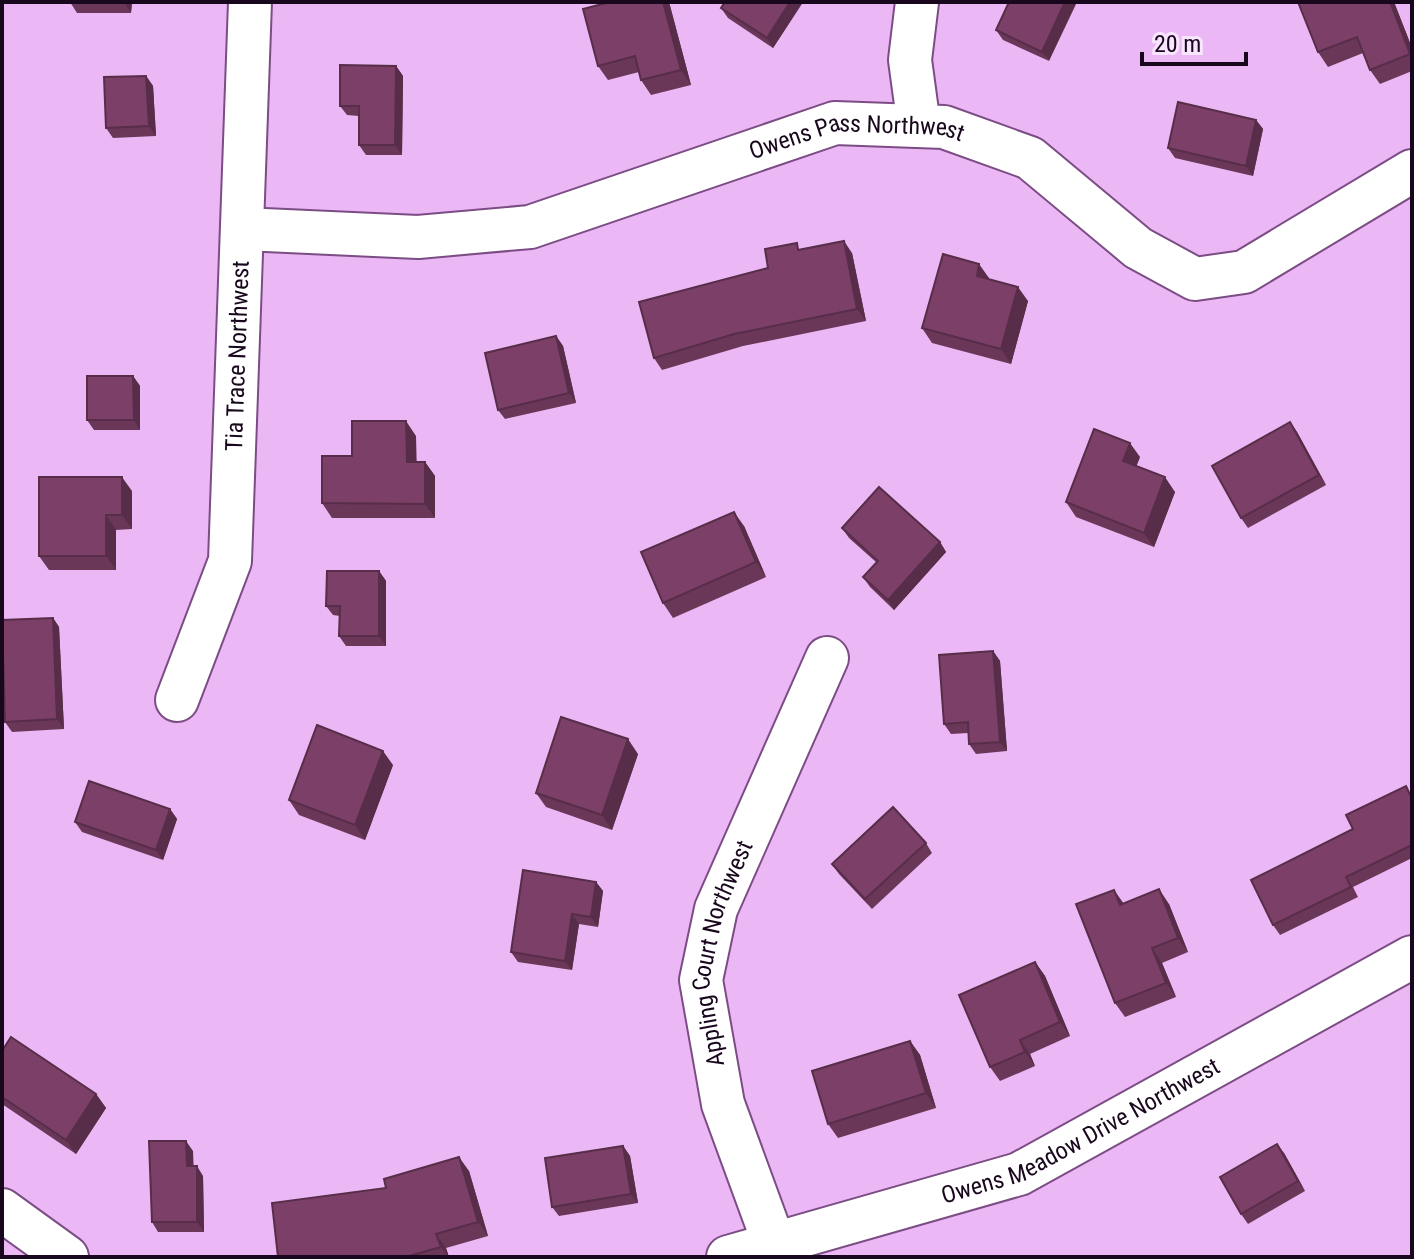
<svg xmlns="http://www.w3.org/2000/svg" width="1414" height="1259" viewBox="0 0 1414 1259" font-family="'Roboto Condensed',sans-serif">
<rect width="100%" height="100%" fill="#ebb8f5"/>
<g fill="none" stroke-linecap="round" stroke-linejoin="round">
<!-- minor casing -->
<g stroke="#7b4d84" stroke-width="46">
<g id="minor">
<path d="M917 2 910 60 919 126"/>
<path id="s1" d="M243 229 418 237 530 227 835 123 944 127 1030 158 1138 248 1195 279 1244 272 1412 171"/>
<path id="s2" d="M177 700 230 561 250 2"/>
<path d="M2 1210 67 1257"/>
<path id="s3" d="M728 1257 1019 1174 1412 957"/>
<path id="s4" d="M779 1257 723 1104 701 980 716 909 827 658"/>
</g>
</g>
<!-- minor -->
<use href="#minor" stroke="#fff" stroke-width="42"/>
</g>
<!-- wall -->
<g fill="#6b3759">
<path d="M70 2H132L131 13H77Z"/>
<path d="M669 2 691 85 651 95 641 80 639 72 608 80 598 66Z"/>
<path d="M725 2H803L773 48 728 18 721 8Z"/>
<path d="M1009 2 1049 61 1003 40 996 30Z"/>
<path d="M1394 2 1412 48V71L1380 84 1370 70 1363 53 1328 67 1318 52Z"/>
<path d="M396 66 403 76 402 155H366L359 145V116L347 115 340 106Z"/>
<path d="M146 76 153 86 156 136 113 138 106 128Z"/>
<path d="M1256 120 1263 129 1253 176 1175 158 1168 148Z"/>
<path d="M802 250 852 253 866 321 743 346 662 370 654 358 768 268Z"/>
<path d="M989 278V279L1028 301 1011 364 932 343 922 328Z"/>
<path d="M556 336 563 346 576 403 505 419 498 410Z"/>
<path d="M133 376 140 386V430H94L87 420Z"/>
<path d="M1290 422 1297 432 1326 485 1248 528 1241 518Z"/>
<path d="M416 436V462H425L435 476V518H332L322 503 352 456Z"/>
<path d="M1140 457 1136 466 1175 492 1154 547 1076 517 1066 502Z"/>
<path d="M132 491V529L116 530V570H49L39 556Z"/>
<path d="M744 526 766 577 673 618 663 603Z"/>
<path d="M842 528 940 542 946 552 894 610 870 587 863 577 876 562 849 538Z"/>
<path d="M379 571 386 581V646H346L339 636 340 616 333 615 326 606Z"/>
<path d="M53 618 59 627 64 729 12 732 5 722Z"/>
<path d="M993 651 1000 661 1007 751 976 754 969 744 968 733 951 734 944 724Z"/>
<path d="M638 754 612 830 546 807 536 793Z"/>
<path d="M393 765 365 840 299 815 289 800Z"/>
<path d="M1412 794V858L1353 887 1358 897 1280 935 1273 925 1353 829Z"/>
<path d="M170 809 177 819 163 860 82 832 75 822Z"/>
<path d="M926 843 932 853 872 909 839 874 832 864Z"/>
<path d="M596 882 603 891 598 927 579 924 572 970 518 962 511 952Z"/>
<path d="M1114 890 1123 904H1169L1188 952 1162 963 1176 997 1125 1017 1115 1003Z"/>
<path d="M1035 962 1045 976 1070 1036 1030 1054 1035 1066 1000 1081 990 1067Z"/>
<path d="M910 1041 920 1055 936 1108 838 1138 828 1124Z"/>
<path d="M2 1051 96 1094 106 1108 76 1154 2 1104Z"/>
<path d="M623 1146 630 1156 638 1203 559 1216 552 1207Z"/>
<path d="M193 1151V1166L203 1176 204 1232H158L152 1222Z"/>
<path d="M1284 1153 1305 1191 1248 1224 1241 1214Z"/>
<path d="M469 1171 488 1236 446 1248 449 1257H278L386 1188Z"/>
</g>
<!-- shaded-wall -->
<g fill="#572d49">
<path d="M124 2H132L131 13Z"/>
<path d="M663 2H669L691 85 681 70Z"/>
<path d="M790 2H803L773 48 767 38Z"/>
<path d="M1065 2H1077L1049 61 1042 52Z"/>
<path d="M1390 2H1394L1412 48V57Z"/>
<path d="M396 66 403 76 402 155 395 145Z"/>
<path d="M146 76 153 86 156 136 149 126Z"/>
<path d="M1256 120 1263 129 1253 176 1246 166Z"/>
<path d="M844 241 852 253 866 321 857 309Z"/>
<path d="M979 264 989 278 987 290 977 276Z"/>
<path d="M1018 287 1028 301 1011 364 1001 349Z"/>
<path d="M556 336 563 346 576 403 569 393Z"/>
<path d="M133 376 140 386V430L134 420Z"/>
<path d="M406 421 416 436 417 476 407 462Z"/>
<path d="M1290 422 1297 432 1326 485 1319 475Z"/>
<path d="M1130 443 1140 457 1133 475 1123 461Z"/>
<path d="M425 462 435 476V518L425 504Z"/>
<path d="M122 477 132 491V529L122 515Z"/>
<path d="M1165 477 1175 492 1154 547 1144 533Z"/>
<path d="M734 512 744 526 766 577 756 562Z"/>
<path d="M106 515 116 530V570L106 556Z"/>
<path d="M940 542 946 552 894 610 888 600Z"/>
<path d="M379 571 386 581V646L379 636Z"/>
<path d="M53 618 59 627 64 729 57 719Z"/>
<path d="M993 651 1000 661 1007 751 1000 742Z"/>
<path d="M628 739 638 754 612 830 602 815Z"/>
<path d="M383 751 393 765 365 840 355 825Z"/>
<path d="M170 809 177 819 163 860 156 850Z"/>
<path d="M596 882 603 891 598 927 591 917Z"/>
<path d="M1159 889 1169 904 1188 952 1178 938Z"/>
<path d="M1114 890 1124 904 1120 905Z"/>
<path d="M572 914 579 924 572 970 565 961Z"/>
<path d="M1152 948 1162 963 1176 997 1166 983Z"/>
<path d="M1035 962 1045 976 1070 1036 1060 1022Z"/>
<path d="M1020 1040 1030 1054 1035 1066 1025 1052Z"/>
<path d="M910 1041 920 1055 936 1108 926 1093Z"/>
<path d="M96 1094 106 1108 76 1154 66 1140Z"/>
<path d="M186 1141 193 1151 194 1176 187 1166Z"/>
<path d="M1277 1144 1284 1153 1305 1191 1298 1181Z"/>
<path d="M623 1146 630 1156 638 1203 631 1194Z"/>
<path d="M459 1157 469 1171 488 1236 478 1222Z"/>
<path d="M197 1166 203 1176 204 1232 197 1222Z"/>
<path d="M436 1234 446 1248 449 1257H448L441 1247Z"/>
</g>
<!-- building -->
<g fill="#7c4068" stroke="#572d49" stroke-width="2">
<path d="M610 2H663L681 70 641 80 635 56 598 66 583 9Z"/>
<path d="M725 2H790L767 38 721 8Z"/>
<path d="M1009 2H1065L1042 52 996 30Z"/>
<path d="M1298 2H1390L1410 54 1370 70 1357 37 1318 52Z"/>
<path d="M340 65 396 66 395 145H359V106H340Z"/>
<path d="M146 76 149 126 106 128 104 77Z"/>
<path d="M1178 102 1256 120 1246 166 1168 148Z"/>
<path d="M844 241 857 309 734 334 654 358 639 302 768 268 765 249 797 243 798 250Z"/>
<path d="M943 254 979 264 977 276 1018 287 1001 349 922 328Z"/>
<path d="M556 336 569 393 498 410 485 353Z"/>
<path d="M87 376H133L134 420H87Z"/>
<path d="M352 421H406L407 462H425V504L322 503V456H352Z"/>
<path d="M1290 422 1319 475 1241 518 1212 466Z"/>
<path d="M1094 429 1130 443 1123 461 1165 477 1144 533 1066 502Z"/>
<path d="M39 477H122V515H106V556H39Z"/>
<path d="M879 487 940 542 888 600 863 577 878 561 842 528Z"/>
<path d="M734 512 756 562 663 603 641 552Z"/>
<path d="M327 571H379V636H339L340 606H326Z"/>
<path d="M53 618 57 719 5 722 2 620Z"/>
<path d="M993 651 1000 742 969 744 968 722 944 724 939 655Z"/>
<path d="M561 717 628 739 602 815 536 793Z"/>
<path d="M317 725 383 751 355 825 289 800Z"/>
<path d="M89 781 170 809 156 850 75 822Z"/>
<path d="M1406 786 1412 799V845L1346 877 1351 887 1273 925 1251 880 1353 829 1346 815Z"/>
<path d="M893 807 926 843 865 899 832 864Z"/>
<path d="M523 870 596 882 591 917 572 914 565 961 511 952Z"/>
<path d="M1159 889 1178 938 1152 948 1166 983 1115 1003 1076 904 1114 890 1120 905Z"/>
<path d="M1035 962 1060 1022 1020 1040 1025 1052 990 1067 959 995Z"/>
<path d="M11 1037 96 1094 66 1140 2 1097V1051Z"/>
<path d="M910 1041 926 1093 828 1124 812 1071Z"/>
<path d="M149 1141H186L187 1166H197V1222H152Z"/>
<path d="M1277 1144 1298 1181 1241 1214 1220 1177Z"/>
<path d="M623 1146 631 1194 552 1207 545 1158Z"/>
<path d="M459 1157 478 1222 436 1234 441 1247 405 1257H278L272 1203 386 1188 384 1179Z"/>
</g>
<g text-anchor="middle" stroke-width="8" stroke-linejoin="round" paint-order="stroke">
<!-- street labels -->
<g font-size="24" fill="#19071d" stroke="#fae5fe">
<text dy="8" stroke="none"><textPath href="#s1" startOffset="630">Owens Pass Northwest</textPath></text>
<text dy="8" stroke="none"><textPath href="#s2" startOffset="354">Tia Trace Northwest</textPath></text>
<text dy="8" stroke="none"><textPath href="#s4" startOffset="318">Appling Court Northwest</textPath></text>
<text dy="8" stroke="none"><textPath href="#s3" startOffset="376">Owens Meadow Drive Northwest</textPath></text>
</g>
</g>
<!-- border -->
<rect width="1414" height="1259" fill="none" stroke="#19071d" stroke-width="8"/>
<!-- scale -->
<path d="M1142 52v12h104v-12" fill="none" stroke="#19071d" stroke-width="4"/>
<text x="1154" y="52" font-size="24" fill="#19071d" stroke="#fae5fe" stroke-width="6" paint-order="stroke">20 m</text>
</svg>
